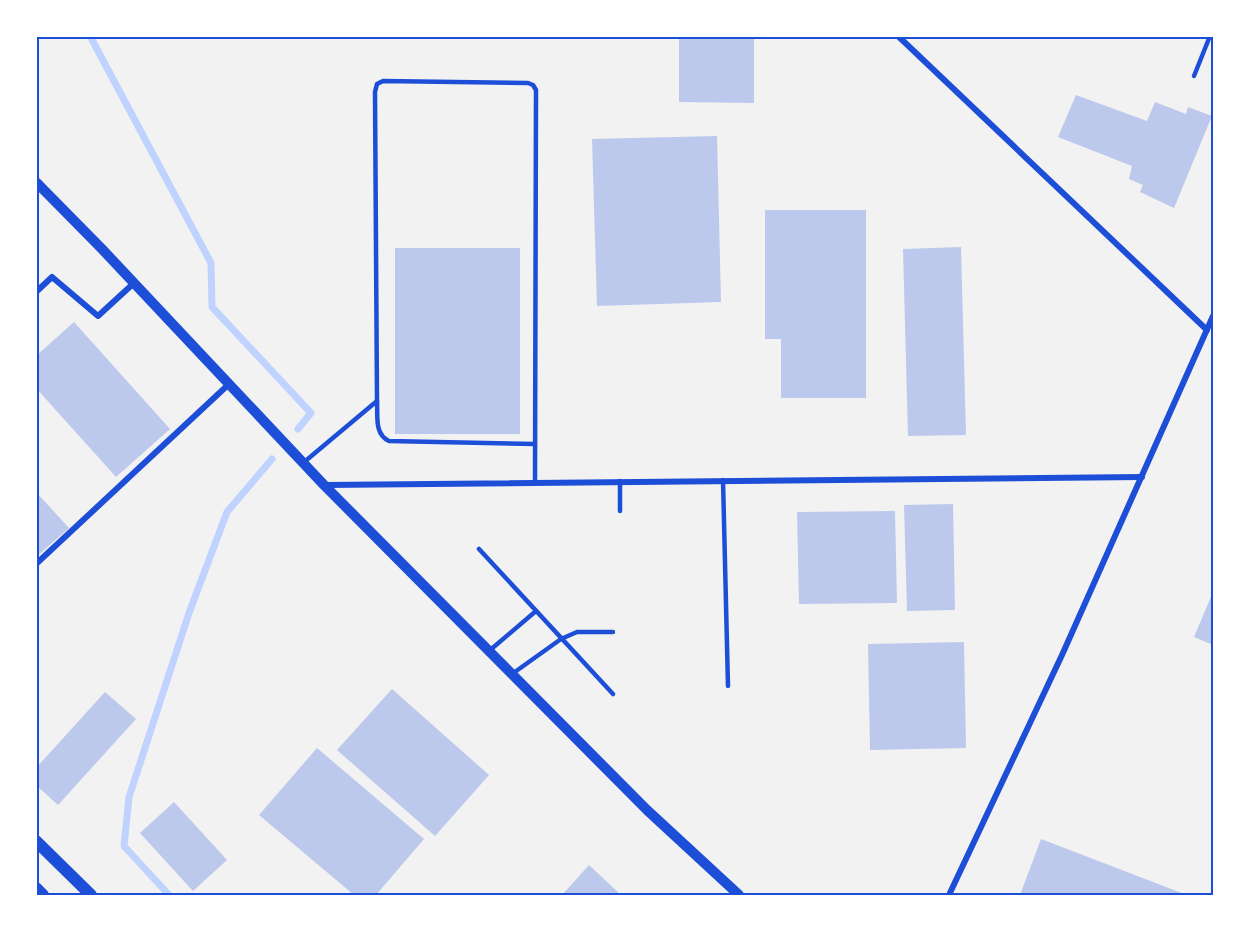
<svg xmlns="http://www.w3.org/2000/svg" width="1249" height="931" viewBox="0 0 1249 931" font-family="'Golos Text',sans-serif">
<rect width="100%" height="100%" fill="#f2f2f2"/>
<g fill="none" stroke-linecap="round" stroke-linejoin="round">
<!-- stream -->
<g stroke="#bfd3fe" stroke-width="7">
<path d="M90 36 211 263 212 307 311 413 298 429"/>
<path d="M169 895 124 846 129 797 189 613 227 512 272 459"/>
</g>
</g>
<!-- building -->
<g fill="#bdc9ec">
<path d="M679 36H754V103L679 102Z"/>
<path d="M1076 95 1147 121 1155 102 1186 114 1188 107 1212 116 1174 208 1140 192 1143 185 1129 179 1132 166 1058 137Z"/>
<path d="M717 136 721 302 597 306 592 139Z"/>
<path d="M765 210H866V398H781V339H765Z"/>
<path d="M961 247 966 435 908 436 903 249Z"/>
<rect x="395" y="248" width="125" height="186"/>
<path d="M74 322 170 429 116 477 36 388V356Z"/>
<path d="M36 492 69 528 36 557Z"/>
<path d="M953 504 955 610 907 611 904 505Z"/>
<path d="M895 511 897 603 799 604 797 512Z"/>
<path d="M1213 592V645L1194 637Z"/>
<path d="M964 642 966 748 870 750 868 644Z"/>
<path d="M392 689 489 775 435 836 337 750Z"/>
<path d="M105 692 136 719 58 805 36 785V768Z"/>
<path d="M317 748 424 839 376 895H354L259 815Z"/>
<path d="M174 802 227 860 193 891 140 833Z"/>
<path d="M1041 839 1187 895H1020Z"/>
<path d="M589 865 621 895H562Z"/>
</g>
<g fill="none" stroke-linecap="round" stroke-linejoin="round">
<!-- service -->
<g stroke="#1d4ed8" stroke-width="4.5">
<path d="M1194 76 1210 36"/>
<path d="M377 401C378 416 374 434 389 441L535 444"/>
<path d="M303 463 377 401 375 92 377 84 383 81 528 83 533 85 536 90 535 482"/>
<path d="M723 480 728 686"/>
<path d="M620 481V511"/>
<path d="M479 549 613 694"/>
<path d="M489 651 536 611"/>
<path d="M512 674 561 639 577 632H613"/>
</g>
<!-- minor -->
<g stroke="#1d4ed8" stroke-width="6">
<path d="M898 36 1207 330"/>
<path d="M36 292 52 277 98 316 134 283"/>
<path d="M325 485 1142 477"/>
<path d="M36 564 229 384"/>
<path d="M949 895 1062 655 1213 316"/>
</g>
<!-- tertiary -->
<path stroke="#1d4ed8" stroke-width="10" d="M36 182 102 249 324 485 647 810 739 895"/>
<!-- secondary -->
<g stroke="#1d4ed8" stroke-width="12">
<path d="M36 841 91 895"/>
<path d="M36 888 43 895"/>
</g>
</g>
<!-- border -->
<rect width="1249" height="931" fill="none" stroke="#ffffff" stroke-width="75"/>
<rect x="38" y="38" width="1174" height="856" fill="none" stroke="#1d4ed8" stroke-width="2"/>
</svg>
